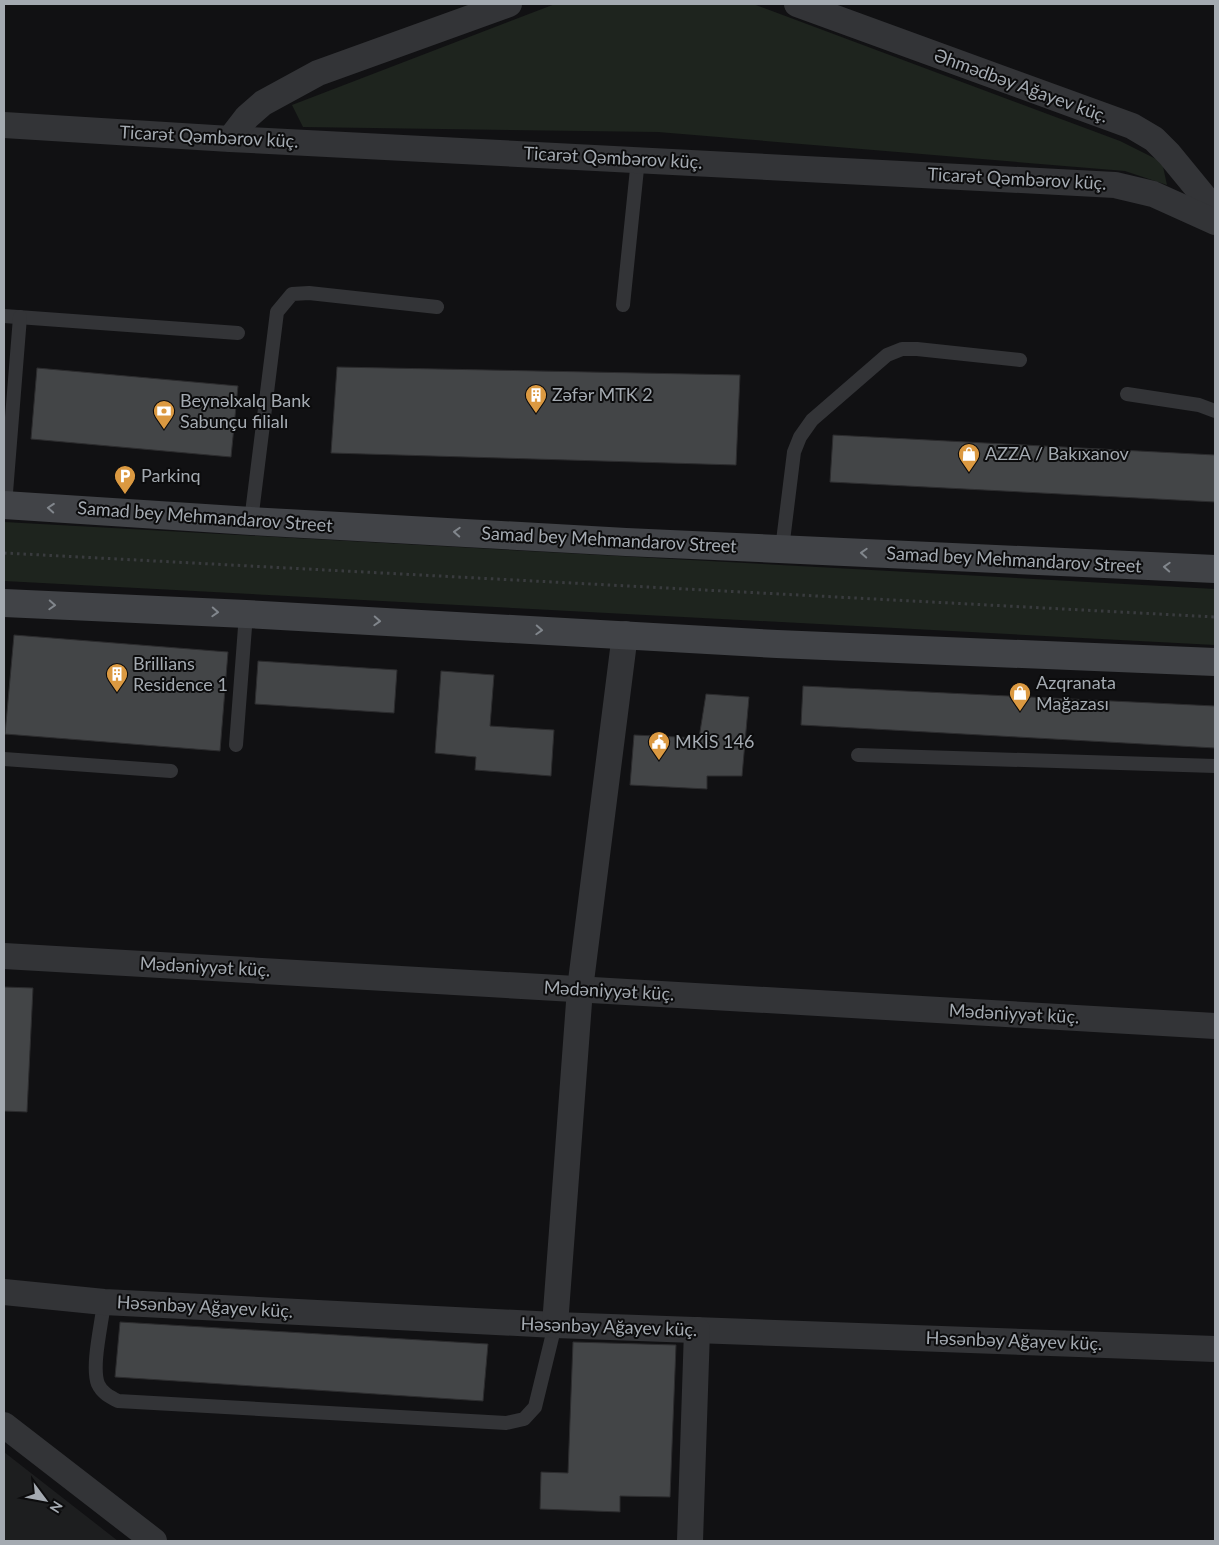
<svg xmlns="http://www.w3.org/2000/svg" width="1219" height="1545" viewBox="0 0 1219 1545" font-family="Lato,sans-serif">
<rect width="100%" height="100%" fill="#111113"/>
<!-- built -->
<path fill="#1d1e1f" d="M4 1452 118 1541H4Z"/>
<!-- green -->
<g fill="#1e241e">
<path d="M555 4H753L1120 141 1162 162 1167 185 1125 171 658 132 303 127 292 105Z"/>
<path d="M4 522 1215 589V645L4 581Z"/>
</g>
<!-- building -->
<g fill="#434547" stroke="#2c2c2e">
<path d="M337 367 740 375 736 465 331 453Z"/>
<path d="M37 368 238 386 231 457 31 439Z"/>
<path d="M833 435 1215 455V502L830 482Z"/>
<path d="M14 635 228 652 220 751 5 734Z"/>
<path d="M258 661 397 670 394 713 255 704Z"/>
<path d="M441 671 494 675 490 726 554 730 551 776 475 770 476 757 435 753Z"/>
<path d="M803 686 1215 706V748L801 725Z"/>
<path d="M706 694 749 697 742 776H707V789L630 785 634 735 699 738Z"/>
<path d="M4 987 33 988 27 1112 4 1111Z"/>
<path d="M120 1322 488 1344 483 1401 115 1377Z"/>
<path d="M573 1342 676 1345 670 1497 620 1496V1512L540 1509 541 1472 568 1473Z"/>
</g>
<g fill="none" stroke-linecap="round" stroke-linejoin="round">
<!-- path -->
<path stroke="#393b3e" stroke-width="3" stroke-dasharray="2.5 4" stroke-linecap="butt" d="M4 553 1215 617"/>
<!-- lane -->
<g stroke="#333437" stroke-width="14">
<path d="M623 305 638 159"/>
<path d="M4 316 238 333"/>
<path d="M1127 394 1199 405 1215 411"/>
<path d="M5 505 20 317"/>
<path d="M251 521 277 312 292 294 309 293 437 307"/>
<path d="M782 549 794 452 800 437 812 420 887 355 902 349H917L1020 360"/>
<path d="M236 745 246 614"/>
<path d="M858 755 1215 766"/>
<path d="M4 759 171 771"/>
<path d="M104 1302C102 1323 91 1366 98 1384 102 1393 110 1397 118 1401L506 1423 524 1419 535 1407 555 1325"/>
</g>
<!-- street -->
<g stroke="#333437" stroke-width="26">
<path d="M797 4 1132 126 1154 139 1169 154 1215 210"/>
<path d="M4 125 230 139 1115 185 1153 194 1215 222"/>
<path d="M230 139 247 117 263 103 318 73 509 4"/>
<path d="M4 956 1215 1026"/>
<path d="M4 1292 104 1302 555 1325 1215 1349"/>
<path d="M555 1325 580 989 625 634"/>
<path d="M4 1425 154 1541"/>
<path d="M690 1541 697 1330"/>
</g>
<!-- secondary -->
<g stroke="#414347" stroke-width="28">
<path d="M4 505 251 521 626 542 1215 569"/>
<path d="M4 603 246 614 777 644 1215 662"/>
</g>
</g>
<!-- one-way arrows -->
<defs><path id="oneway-chevron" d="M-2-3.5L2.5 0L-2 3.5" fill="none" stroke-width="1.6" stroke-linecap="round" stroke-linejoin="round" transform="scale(1.25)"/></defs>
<g stroke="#81868c">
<use href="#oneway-chevron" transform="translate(51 508) rotate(-176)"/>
<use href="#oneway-chevron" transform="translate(457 532) rotate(-177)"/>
<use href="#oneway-chevron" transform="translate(864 553) rotate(-177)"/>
<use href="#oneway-chevron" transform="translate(1167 567) rotate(-177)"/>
<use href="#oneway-chevron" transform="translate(52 605) rotate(3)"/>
<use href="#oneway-chevron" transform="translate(215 612) rotate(3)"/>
<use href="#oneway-chevron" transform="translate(377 621) rotate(3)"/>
<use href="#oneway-chevron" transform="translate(539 630) rotate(3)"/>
</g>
<!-- icons -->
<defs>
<g id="building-pin" transform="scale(1.125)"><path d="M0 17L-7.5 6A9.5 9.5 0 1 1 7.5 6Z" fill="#db9941" stroke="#0c0c0d"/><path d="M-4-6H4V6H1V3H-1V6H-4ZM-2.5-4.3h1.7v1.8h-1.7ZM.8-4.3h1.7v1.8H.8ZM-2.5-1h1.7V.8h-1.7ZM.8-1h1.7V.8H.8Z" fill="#fff"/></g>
<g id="bank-pin" transform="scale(1.125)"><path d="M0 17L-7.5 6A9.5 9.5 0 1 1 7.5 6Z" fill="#db9941" stroke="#0c0c0d"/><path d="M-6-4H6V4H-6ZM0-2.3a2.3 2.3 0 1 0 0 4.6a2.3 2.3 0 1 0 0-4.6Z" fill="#fff"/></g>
<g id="shop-pin" transform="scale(1.125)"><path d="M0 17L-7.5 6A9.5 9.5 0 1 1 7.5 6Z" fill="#db9941" stroke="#0c0c0d"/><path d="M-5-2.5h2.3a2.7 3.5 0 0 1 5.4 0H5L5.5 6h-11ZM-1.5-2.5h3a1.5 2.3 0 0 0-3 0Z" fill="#fff"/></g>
<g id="parking-pin" transform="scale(1.125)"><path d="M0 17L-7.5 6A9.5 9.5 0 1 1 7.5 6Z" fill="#db9941" stroke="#0c0c0d"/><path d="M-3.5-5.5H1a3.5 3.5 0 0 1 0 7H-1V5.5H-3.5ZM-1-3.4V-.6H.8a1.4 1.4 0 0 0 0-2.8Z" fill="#fff"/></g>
<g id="civic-pin" transform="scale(1.125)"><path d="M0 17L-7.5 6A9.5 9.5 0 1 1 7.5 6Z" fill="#db9941" stroke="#0c0c0d"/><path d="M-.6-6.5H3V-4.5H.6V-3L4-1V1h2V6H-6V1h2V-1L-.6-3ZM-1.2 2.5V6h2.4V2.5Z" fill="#fff"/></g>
</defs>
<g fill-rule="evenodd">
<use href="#building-pin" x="536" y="395"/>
<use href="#bank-pin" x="164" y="411"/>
<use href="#shop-pin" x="969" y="454"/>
<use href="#parking-pin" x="125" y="476"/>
<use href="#building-pin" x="117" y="674"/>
<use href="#shop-pin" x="1020" y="693"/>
<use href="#civic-pin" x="659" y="742"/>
</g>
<g text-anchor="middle" stroke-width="4" stroke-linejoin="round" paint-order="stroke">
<!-- street labels -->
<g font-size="18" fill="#a4aab1" stroke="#0c0c0d">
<text transform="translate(1021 86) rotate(20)" y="6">Əhmədbəy Ağayev küç.</text>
<text transform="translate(209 137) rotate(3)" y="6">Ticarət Qəmbərov küç.</text>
<text transform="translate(613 158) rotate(3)" y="6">Ticarət Qəmbərov küç.</text>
<text transform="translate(1017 179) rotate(3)" y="6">Ticarət Qəmbərov küç.</text>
<text transform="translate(205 517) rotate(4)" y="6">Samad bey Mehmandarov Street</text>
<text transform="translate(609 540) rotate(3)" y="6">Samad bey Mehmandarov Street</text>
<text transform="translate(1014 560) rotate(3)" y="6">Samad bey Mehmandarov Street</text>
<text transform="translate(205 967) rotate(3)" y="6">Mədəniyyət küç.</text>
<text transform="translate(609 991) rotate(3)" y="6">Mədəniyyət küç.</text>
<text transform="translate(1014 1014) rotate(3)" y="6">Mədəniyyət küç.</text>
<text transform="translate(205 1307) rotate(3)" y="6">Həsənbəy Ağayev küç.</text>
<text transform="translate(609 1327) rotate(2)" y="6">Həsənbəy Ağayev küç.</text>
<text transform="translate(1014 1341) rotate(2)" y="6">Həsənbəy Ağayev küç.</text>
</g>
<!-- poi labels -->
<g font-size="18" fill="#a4aab1" stroke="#0c0c0d" text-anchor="start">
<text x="552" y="401">Zəfər MTK 2</text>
<text x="180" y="407">Beynəlxalq Bank<tspan x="180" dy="21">Sabunçu filialı</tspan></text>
<text x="985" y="460">AZZA / Bakıxanov</text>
<text x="141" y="482">Parkinq</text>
<text x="133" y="670">Brillians<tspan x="133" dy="21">Residence 1</tspan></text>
<text x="1036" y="689">Azqranata<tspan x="1036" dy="21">Mağazası</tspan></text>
<text x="675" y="748">MKİS 146</text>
</g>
</g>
<!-- border -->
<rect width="1219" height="1545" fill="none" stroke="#a4aab1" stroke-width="10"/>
<!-- north arrow -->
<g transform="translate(45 1500) rotate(122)" stroke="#0c0c0d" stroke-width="4" paint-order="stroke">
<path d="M0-4L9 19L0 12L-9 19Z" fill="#a4aab1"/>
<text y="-8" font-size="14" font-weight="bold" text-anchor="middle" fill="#a4aab1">N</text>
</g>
</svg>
